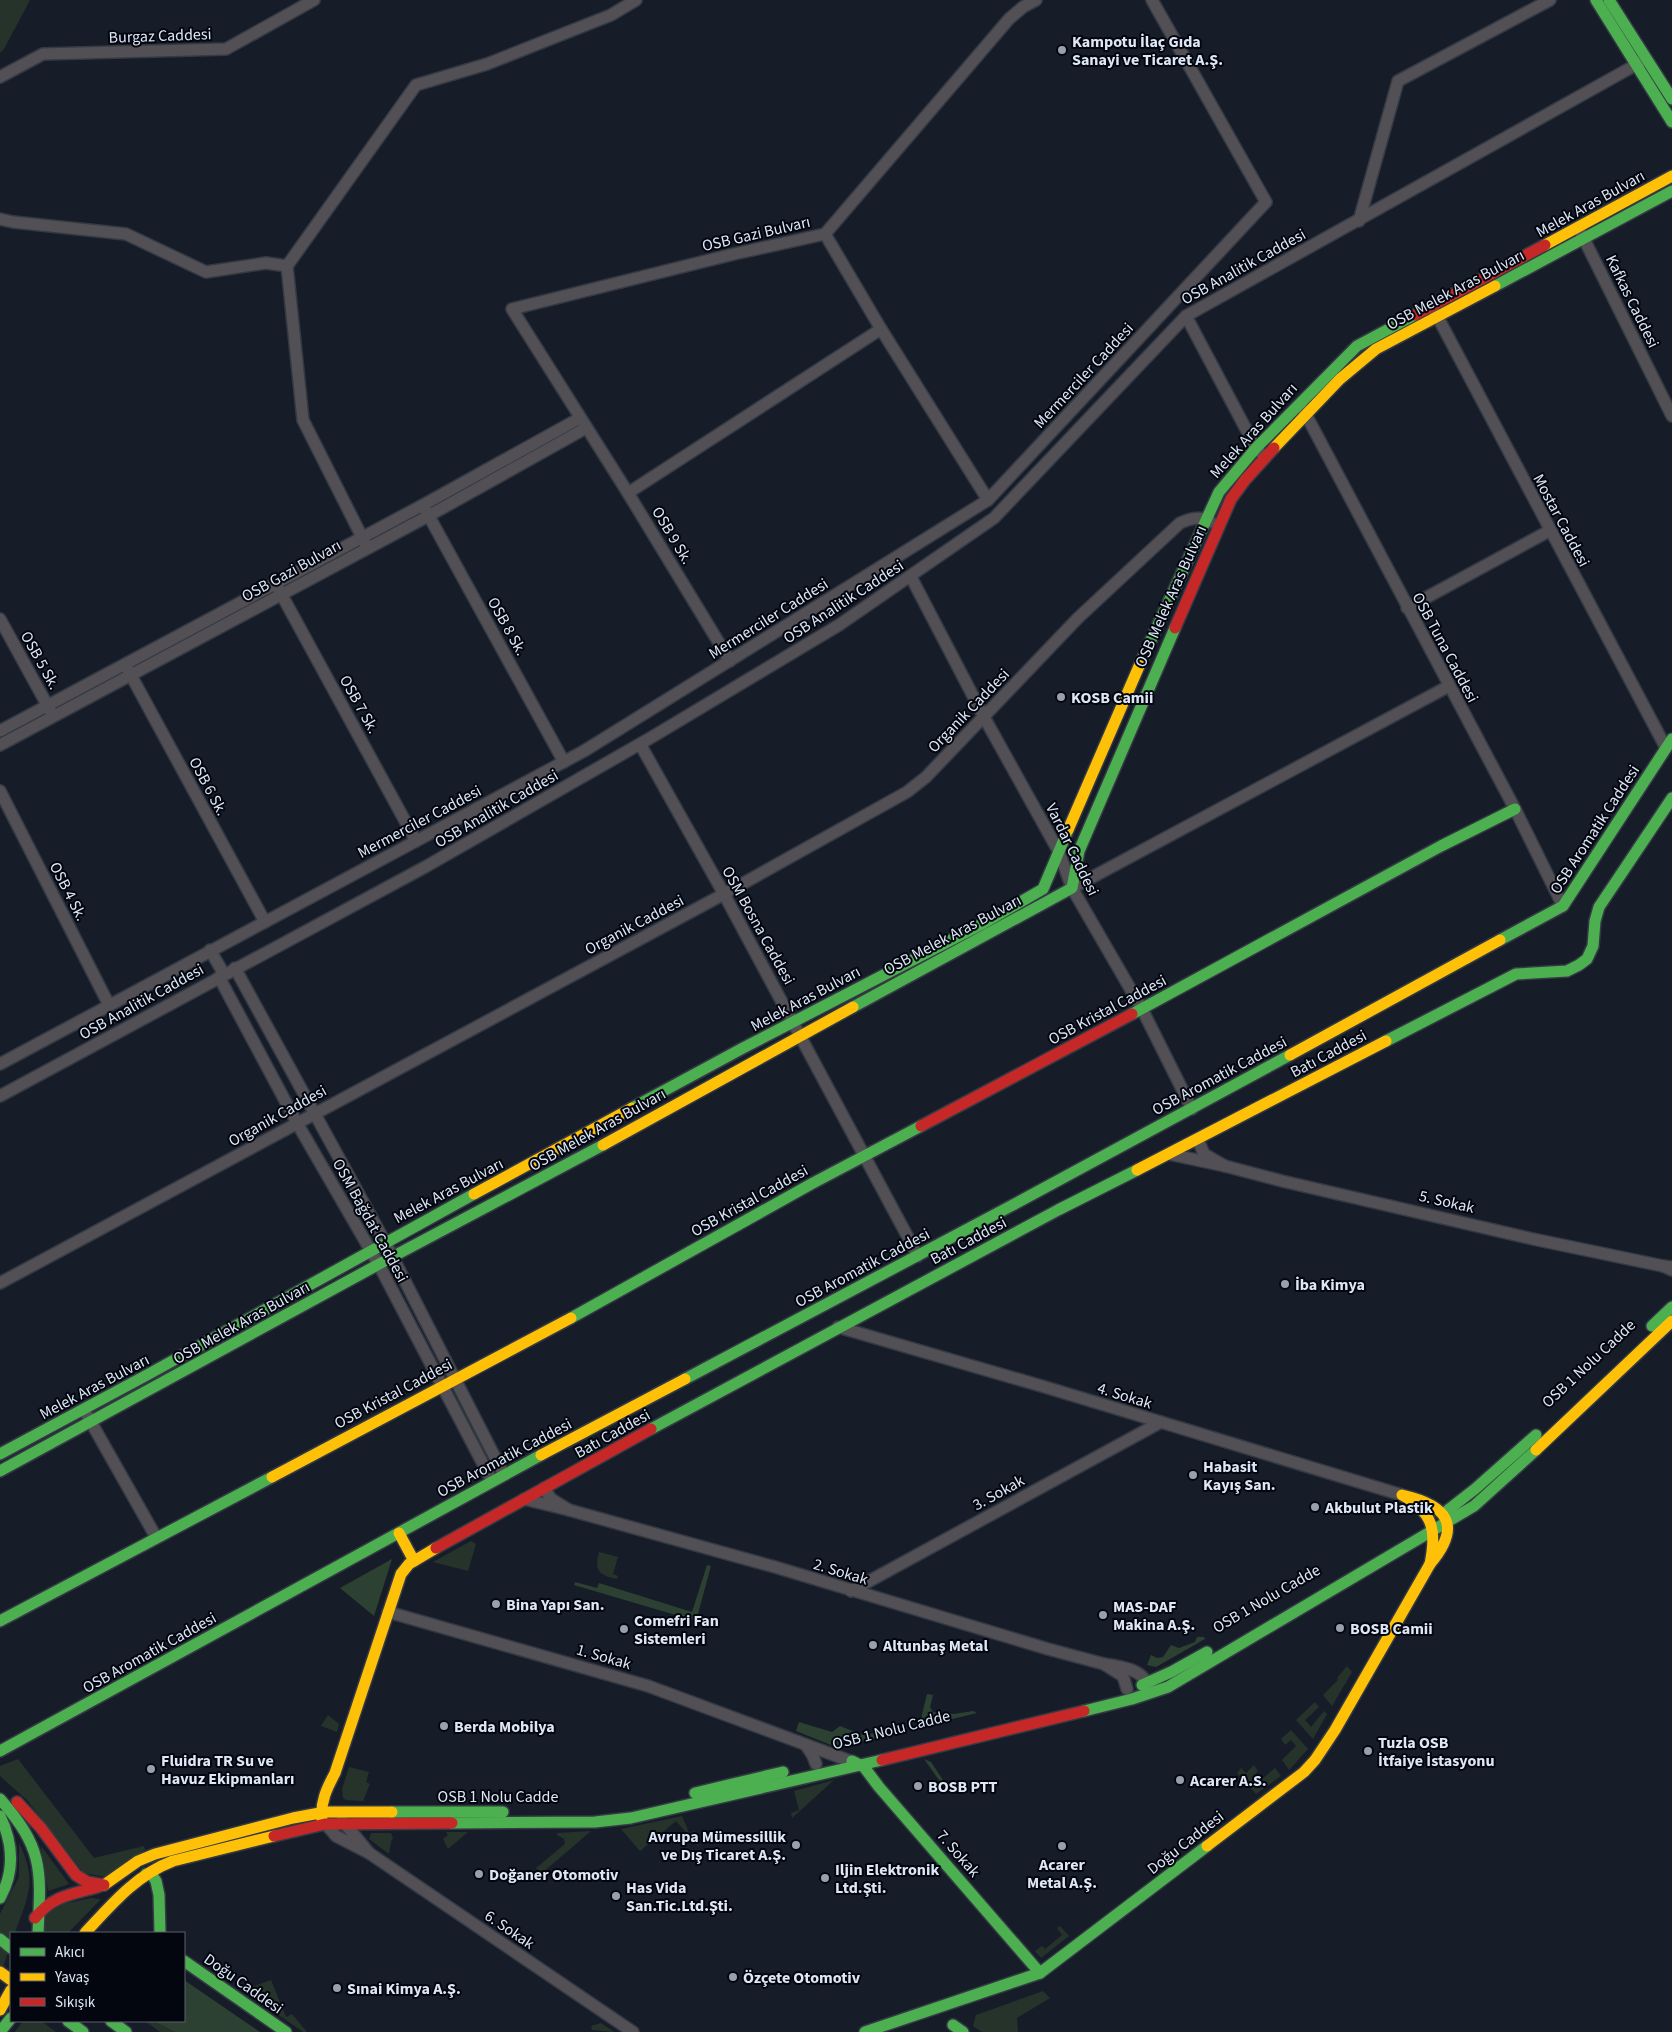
<svg xmlns="http://www.w3.org/2000/svg" width="1672" height="2032" viewBox="0 0 1672 2032" font-family="'Source Sans 3',sans-serif">
<rect width="100%" height="100%" fill="#161d29"/>
<!-- green -->
<g fill="#26332a">
<path d="M0 0H30L4 49 0 53Z"/>
<path d="M471 1541 476 1544 468 1571 433 1562Z"/>
<path d="M599 1552 618 1557 613 1574 618 1576 617 1579C599 1575 594 1571 599 1552Z"/>
<path d="M1347 1666 1352 1672 1332 1706 1323 1695 1338 1680 1337 1678Z"/>
<path d="M1315 1702 1319 1707 1305 1720 1311 1727 1324 1711 1327 1714 1313 1739 1296 1720Z"/>
<path d="M328 1715 339 1724 337 1732 321 1726Z"/>
<path d="M1291 1730 1308 1749 1289 1770 1282 1760 1296 1746 1291 1740 1285 1745 1281 1739Z"/>
<path d="M18 1759 94 1858 144 1846 145 1850 105 1877 84 1873 27 1800 0 1776V1766Z"/>
<path d="M1254 1765 1258 1771 1255 1774 1260 1781 1275 1768 1281 1776 1256 1794 1237 1773 1241 1768 1246 1773Z"/>
<path d="M349 1767 369 1772 366 1782 370 1784 363 1801 346 1800 343 1798 342 1789Z"/>
<path d="M834 1780 792 1818 791 1813 799 1810 794 1791Z"/>
<path d="M682 1816 689 1833 695 1831 699 1847 676 1821 640 1851 621 1829Z"/>
<path d="M591 1831 541 1874 536 1868 565 1844 564 1839 557 1835V1833Z"/>
<path d="M446 1832H468L448 1849 443 1839 448 1835Z"/>
<path d="M371 1833H391L393 1838 391 1842 389 1854 369 1839Z"/>
<path d="M19 1843C38 1881 28 1896 15 1933H11V1943L0 1976V1914L19 1877Z"/>
<path d="M41 1846 69 1884 48 1891Z"/>
<path d="M91 1898 101 1899 68 1933H43L46 1914 63 1904Z"/>
<path d="M1060 1926 1069 1936 1041 1958 1035 1951 1042 1946 1045 1949 1062 1935 1057 1928Z"/>
<path d="M271 1980 286 2017 292 2014 307 2032H303L243 1990Z"/>
<path d="M1043 1991 1050 1998 1017 2018 1018 2032H982L973 2026 976 2015Z"/>
<path d="M23 2021H41L56 2032H15Z"/>
<path d="M145 2021H153L175 2032H160Z"/>
<path d="M601 2023 614 2032 592 2030 591 2026Z"/>
</g>
<!-- forest -->
<g fill="#2c4131">
<path d="M392 1559 374 1616 340 1588Z"/>
<path d="M707 1565 711 1566 696 1621 574 1585 575 1582 597 1588 599 1583 692 1612Z"/>
<path d="M1197 1637H1204L1205 1639 1156 1667 1147 1665 1151 1655 1157 1658 1163 1657 1171 1645 1179 1648 1195 1642Z"/>
<path d="M927 1694 933 1695 930 1707 933 1712 954 1714 973 1711 977 1713 919 1727Z"/>
<path d="M799 1722 832 1732 840 1726 863 1735 888 1731 889 1735 836 1747 796 1731Z"/>
<path d="M924 1759 931 1762 945 1783H941Z"/>
<path d="M184 1980 260 2032H175L153 2021H184Z"/>
</g>
<g fill="none" stroke-linecap="round" stroke-linejoin="round">
<!-- street casing -->
<g stroke="#343a44" stroke-width="14">
<g id="street">
<path d="M0 77 43 54 226 49 314 0"/>
<path d="M0 219 13 222 126 234 206 272 266 263 287 266"/>
<path d="M1359 221 1398 81 1550 0"/>
<path d="M1581 233 1672 416"/>
<path d="M825 234 881 329 988 500"/>
<path d="M1434 310 1666 748"/>
<path d="M1186 316 1256 448 1260 452"/>
<path d="M1303 409 1515 809 1563 906"/>
<path d="M628 493 881 329"/>
<path d="M425 509 564 762"/>
<path d="M367 547 303 420 287 266 416 85 487 64 611 15 636 0"/>
<path d="M911 577 984 717 1059 852 1072 888 1142 1009 1192 1109"/>
<path d="M278 588 416 841"/>
<path d="M1407 608 1549 531"/>
<path d="M0 619 51 712"/>
<path d="M730 661 628 493 512 309 734 254 825 234 1009 19 1023 7 1036 0"/>
<path d="M127 668 265 922"/>
<path d="M0 731 423 505 580 418"/>
<path d="M640 744 724 894 918 1256"/>
<path d="M0 745 430 515 586 428"/>
<path d="M0 791 109 1005"/>
<path d="M1072 888 1449 686"/>
<path d="M210 950 224 974"/>
<path d="M235 968 385 1242 504 1475"/>
<path d="M219 977 297 1123 379 1265 492 1481"/>
<path d="M0 1064 584 751 988 500 1266 202 1152 0"/>
<path d="M0 1096 425 867 652 737 839 625 994 518 1186 316 1641 62"/>
<path d="M1169 1154 1225 1166 1204 1154 1198 1140"/>
<path d="M1225 1166 1282 1181 1533 1239 1663 1266"/>
<path d="M1672 1267 1663 1266 1672 1270"/>
<path d="M0 1283 724 894 907 792 926 777 1078 618 1180 523C1191 518 1200 516 1211 522"/>
<path d="M838 1327 1045 1387 1402 1495"/>
<path d="M87 1415 156 1537"/>
<path d="M524 1499 569 1510 551 1499 544 1488"/>
<path d="M569 1510 775 1567 1048 1649 1104 1664"/>
<path d="M851 1591 1161 1422"/>
<path d="M388 1612 648 1686 850 1761"/>
<path d="M1127 1689 1123 1676 1104 1664C1119 1666 1145 1669 1148 1688"/>
<path d="M806 1745 813 1756 816 1764"/>
<path d="M323 1821 336 1836 369 1853 342 1820"/>
<path d="M369 1853 633 2032"/>
</g>
</g>
<!-- fast casing -->
<g stroke="#343a44" stroke-width="14">
<g id="fast">
<path d="M1596 0 1672 122"/>
<path d="M1609 0 1672 99"/>
<path d="M1495 286 1672 191"/>
<path d="M1140 664 1219 492 1256 448 1357 346 1415 315"/>
<path d="M1500 940 1563 906 1672 739"/>
<path d="M853 1007 1072 888 1079 851 1175 628"/>
<path d="M1132 1014 1441 846 1515 809"/>
<path d="M1386 1041 1516 974 1567 971 1579 965 1587 959 1593 946 1595 921 1599 907 1672 798"/>
<path d="M632 1108 743 1048 984 923 1043 889 1068 830"/>
<path d="M571 1318 813 1183 921 1126"/>
<path d="M1652 1326 1672 1307"/>
<path d="M685 1379 1009 1207 1290 1055"/>
<path d="M651 1429 1058 1210 1137 1170"/>
<path d="M0 1454 147 1375 474 1194"/>
<path d="M0 1471 392 1257 603 1145"/>
<path d="M1448 1510 1475 1489 1536 1435"/>
<path d="M0 1621 272 1477"/>
<path d="M1142 1685 1171 1672 1207 1652"/>
<path d="M1084 1711 1132 1699 1168 1687 1474 1506 1536 1450"/>
<path d="M0 1751 541 1455"/>
<path d="M852 1761 864 1767 879 1787 1040 1973"/>
<path d="M695 1793 783 1772"/>
<path d="M0 1799C44 1849 41 1870 38 1933"/>
<path d="M392 1812H503"/>
<path d="M0 1816C13 1843 15 1871 0 1898"/>
<path d="M452 1823 595 1822 631 1818 882 1760"/>
<path d="M146 1874 152 1875 156 1881 159 1895 160 1933"/>
<path d="M0 1939 11 1948"/>
<path d="M184 1961 286 2032"/>
<path d="M68 2021 83 2032"/>
<path d="M111 2021 126 2032"/>
<path d="M953 2025 963 2032"/>
<path d="M0 2032 11 2018"/>
<path d="M865 2032 1040 1973 1207 1846"/>
</g>
</g>
<!-- slow casing -->
<g stroke="#343a44" stroke-width="14">
<g id="slow">
<path d="M1545 245 1672 176"/>
<path d="M1274 448 1340 379 1376 349 1495 286"/>
<path d="M1068 830 1140 664"/>
<path d="M1290 1055 1500 940"/>
<path d="M603 1145 853 1007"/>
<path d="M1137 1170 1386 1041"/>
<path d="M474 1194 632 1108"/>
<path d="M1536 1450 1672 1321"/>
<path d="M541 1455 685 1379"/>
<path d="M272 1477 571 1318"/>
<path d="M1402 1495C1447 1505 1463 1525 1430 1564 1437 1530 1433 1512 1402 1495Z"/>
<path d="M399 1533 414 1561"/>
<path d="M322 1820C320 1802 327 1788 335 1773L401 1574 409 1564 436 1548"/>
<path d="M1207 1846 1304 1772 1315 1760 1335 1730 1430 1564"/>
<path d="M104 1885 138 1861 155 1854 293 1818 325 1812H392"/>
<path d="M85 1933C112 1904 136 1875 173 1861L274 1836"/>
<path d="M0 1972 11 1980"/>
<path d="M0 2010 11 1990"/>
</g>
</g>
<!-- jam casing -->
<g stroke="#343a44" stroke-width="14">
<g id="jam">
<path d="M1415 315 1545 245"/>
<path d="M1175 628 1231 499 1245 480 1274 448"/>
<path d="M921 1126 1132 1014"/>
<path d="M436 1548 651 1429"/>
<path d="M882 1760 1084 1711"/>
<path d="M17 1802 41 1828 76 1875 87 1882 104 1885"/>
<path d="M274 1836 325 1824 452 1823"/>
<path d="M35 1918C54 1894 73 1895 100 1886"/>
</g>
</g>
<!-- street -->
<use href="#street" stroke="#535055" stroke-width="11"/>
<!-- fast -->
<use href="#fast" stroke="#4caf50" stroke-width="11"/>
<!-- slow -->
<use href="#slow" stroke="#ffc107" stroke-width="11"/>
<!-- jam -->
<use href="#jam" stroke="#c62828" stroke-width="11"/>
</g>
<!-- markers -->
<g fill="#97a0ae" stroke="#03060f" stroke-width="2">
<circle cx="1062" cy="50" r="5"/>
<circle cx="1061" cy="697" r="5"/>
<circle cx="1285" cy="1284" r="5"/>
<circle cx="1193" cy="1475" r="5"/>
<circle cx="1315" cy="1507" r="5"/>
<circle cx="496" cy="1604" r="5"/>
<circle cx="1103" cy="1615" r="5"/>
<circle cx="1340" cy="1628" r="5"/>
<circle cx="624" cy="1629" r="5"/>
<circle cx="873" cy="1645" r="5"/>
<circle cx="444" cy="1726" r="5"/>
<circle cx="1368" cy="1751" r="5"/>
<circle cx="151" cy="1769" r="5"/>
<circle cx="1180" cy="1780" r="5"/>
<circle cx="918" cy="1786" r="5"/>
<circle cx="796" cy="1845" r="5"/>
<circle cx="1062" cy="1846" r="5"/>
<circle cx="479" cy="1874" r="5"/>
<circle cx="825" cy="1878" r="5"/>
<circle cx="616" cy="1896" r="5"/>
<circle cx="733" cy="1977" r="5"/>
<circle cx="337" cy="1988" r="5"/>
</g>
<g text-anchor="middle" stroke-width="4" stroke-linejoin="round" paint-order="stroke">
<!-- street labels -->
<g font-size="16" fill="#dde7f6" stroke="#03060f">
<text transform="translate(160 35) rotate(-2)" y="6">Burgaz Caddesi</text>
<text transform="translate(1590 203) rotate(-29)" y="6">Melek Aras Bulvarı</text>
<text transform="translate(756 233) rotate(-13)" y="6">OSB Gazi Bulvarı</text>
<text transform="translate(1243 266) rotate(-29)" y="6">OSB Analitik Caddesi</text>
<text transform="translate(1455 289) rotate(-28)" y="6">OSB Melek Aras Bulvarı</text>
<text transform="translate(1633 301) rotate(64)" y="6">Kafkas Caddesi</text>
<text transform="translate(1083 375) rotate(-47)" y="6">Mermerciler Caddesi</text>
<text transform="translate(1253 430) rotate(-48)" y="6">Melek Aras Bulvarı</text>
<text transform="translate(1562 520) rotate(62)" y="6">Mostar Caddesi</text>
<text transform="translate(673 535) rotate(59)" y="6">OSB 9 Sk.</text>
<text transform="translate(291 570) rotate(-29)" y="6">OSB Gazi Bulvarı</text>
<text transform="translate(1170 596) rotate(-66)" y="6">OSB Melek Aras Bulvarı</text>
<text transform="translate(843 601) rotate(-33)" y="6">OSB Analitik Caddesi</text>
<text transform="translate(768 618) rotate(-32)" y="6">Mermerciler Caddesi</text>
<text transform="translate(508 626) rotate(61)" y="6">OSB 8 Sk.</text>
<text transform="translate(1446 647) rotate(62)" y="6">OSB Tuna Caddesi</text>
<text transform="translate(41 660) rotate(61)" y="6">OSB 5 Sk.</text>
<text transform="translate(360 704) rotate(61)" y="6">OSB 7 Sk.</text>
<text transform="translate(968 710) rotate(-46)" y="6">Organik Caddesi</text>
<text transform="translate(209 786) rotate(62)" y="6">OSB 6 Sk.</text>
<text transform="translate(496 808) rotate(-30)" y="6">OSB Analitik Caddesi</text>
<text transform="translate(419 821) rotate(-28)" y="6">Mermerciler Caddesi</text>
<text transform="translate(1594 829) rotate(-57)" y="6">OSB Aromatik Caddesi</text>
<text transform="translate(1073 849) rotate(64)" y="6">Vardar Caddesi</text>
<text transform="translate(69 891) rotate(63)" y="6">OSB 4 Sk.</text>
<text transform="translate(634 924) rotate(-28)" y="6">Organik Caddesi</text>
<text transform="translate(759 925) rotate(61)" y="6">OSM Bosna Caddesi</text>
<text transform="translate(952 934) rotate(-28)" y="6">OSB Melek Aras Bulvarı</text>
<text transform="translate(805 998) rotate(-28)" y="6">Melek Aras Bulvarı</text>
<text transform="translate(141 1001) rotate(-29)" y="6">OSB Analitik Caddesi</text>
<text transform="translate(1107 1009) rotate(-28)" y="6">OSB Kristal Caddesi</text>
<text transform="translate(1328 1053) rotate(-28)" y="6">Batı Caddesi</text>
<text transform="translate(1219 1075) rotate(-28)" y="6">OSB Aromatik Caddesi</text>
<text transform="translate(277 1115) rotate(-29)" y="6">Organik Caddesi</text>
<text transform="translate(597 1129) rotate(-29)" y="6">OSB Melek Aras Bulvarı</text>
<text transform="translate(448 1190) rotate(-28)" y="6">Melek Aras Bulvarı</text>
<text transform="translate(749 1200) rotate(-29)" y="6">OSB Kristal Caddesi</text>
<text transform="translate(1447 1201) rotate(13)" y="6">5. Sokak</text>
<text transform="translate(371 1220) rotate(61)" y="6">OSM Bağdat Caddesi</text>
<text transform="translate(968 1240) rotate(-28)" y="6">Batı Caddesi</text>
<text transform="translate(862 1267) rotate(-28)" y="6">OSB Aromatik Caddesi</text>
<text transform="translate(241 1322) rotate(-29)" y="6">OSB Melek Aras Bulvarı</text>
<text transform="translate(1588 1363) rotate(-43)" y="6">OSB 1 Nolu Cadde</text>
<text transform="translate(94 1386) rotate(-28)" y="6">Melek Aras Bulvarı</text>
<text transform="translate(393 1393) rotate(-28)" y="6">OSB Kristal Caddesi</text>
<text transform="translate(1125 1395) rotate(17)" y="6">4. Sokak</text>
<text transform="translate(612 1433) rotate(-29)" y="6">Batı Caddesi</text>
<text transform="translate(504 1457) rotate(-28)" y="6">OSB Aromatik Caddesi</text>
<text transform="translate(998 1492) rotate(-29)" y="6">3. Sokak</text>
<text transform="translate(841 1571) rotate(17)" y="6">2. Sokak</text>
<text transform="translate(1266 1598) rotate(-30)" y="6">OSB 1 Nolu Cadde</text>
<text transform="translate(149 1652) rotate(-29)" y="6">OSB Aromatik Caddesi</text>
<text transform="translate(604 1656) rotate(16)" y="6">1. Sokak</text>
<text transform="translate(891 1729) rotate(-14)" y="6">OSB 1 Nolu Cadde</text>
<text x="498" y="1802">OSB 1 Nolu Cadde</text>
<text transform="translate(1185 1842) rotate(-38)" y="6">Doğu Caddesi</text>
<text transform="translate(959 1853) rotate(49)" y="6">7. Sokak</text>
<text transform="translate(510 1929) rotate(34)" y="6">6. Sokak</text>
<text transform="translate(244 1983) rotate(35)" y="6">Doğu Caddesi</text>
</g>
<!-- poi labels -->
<g font-size="16" font-weight="bold" fill="#dde7f6" stroke="#03060f" text-anchor="start">
<text x="1072" y="47">Kampotu İlaç Gıda<tspan x="1072" dy="18">Sanayi ve Ticaret A.Ş.</tspan></text>
<text x="1071" y="703">KOSB Camii</text>
<text x="1295" y="1290">İba Kimya</text>
<text x="1203" y="1472">Habasit<tspan x="1203" dy="18">Kayış San.</tspan></text>
<text x="1325" y="1513">Akbulut Plastik</text>
<text x="506" y="1610">Bina Yapı San.</text>
<text x="1113" y="1612">MAS-DAF<tspan x="1113" dy="18">Makina A.Ş.</tspan></text>
<text x="634" y="1626">Comefri Fan<tspan x="634" dy="18">Sistemleri</tspan></text>
<text x="1350" y="1634">BOSB Camii</text>
<text x="883" y="1651">Altunbaş Metal</text>
<text x="454" y="1732">Berda Mobilya</text>
<text x="1378" y="1748">Tuzla OSB<tspan x="1378" dy="18">İtfaiye İstasyonu</tspan></text>
<text x="161" y="1766">Fluidra TR Su ve<tspan x="161" dy="18">Havuz Ekipmanları</tspan></text>
<text x="1190" y="1786">Acarer A.S.</text>
<text x="928" y="1792">BOSB PTT</text>
<text x="786" y="1842" text-anchor="end">Avrupa Mümessillik<tspan x="786" dy="18">ve Dış Ticaret A.Ş.</tspan></text>
<text x="1062" y="1870" text-anchor="middle">Acarer<tspan x="1062" dy="18">Metal A.Ş.</tspan></text>
<text x="835" y="1875">Iljin Elektronik<tspan x="835" dy="18">Ltd.Şti.</tspan></text>
<text x="489" y="1880">Doğaner Otomotiv</text>
<text x="626" y="1893">Has Vida<tspan x="626" dy="18">San.Tic.Ltd.Şti.</tspan></text>
<text x="743" y="1983">Özçete Otomotiv</text>
<text x="347" y="1994">Sınai Kimya A.Ş.</text>
</g>
</g>
<!-- legend -->
<rect x="10" y="1932" width="175" height="90" fill="#03060f" stroke="#5a606b"/>
<rect x="20" y="1948" width="25" height="8" fill="#4caf50" stroke="#5a606b"/>
<text x="55" y="1957" font-size="15" fill="#dde7f6">Akıcı</text>
<rect x="20" y="1973" width="25" height="8" fill="#ffc107" stroke="#5a606b"/>
<text x="55" y="1982" font-size="15" fill="#dde7f6">Yavaş</text>
<rect x="20" y="1998" width="25" height="8" fill="#c62828" stroke="#5a606b"/>
<text x="55" y="2007" font-size="15" fill="#dde7f6">Sıkışık</text>
</svg>
